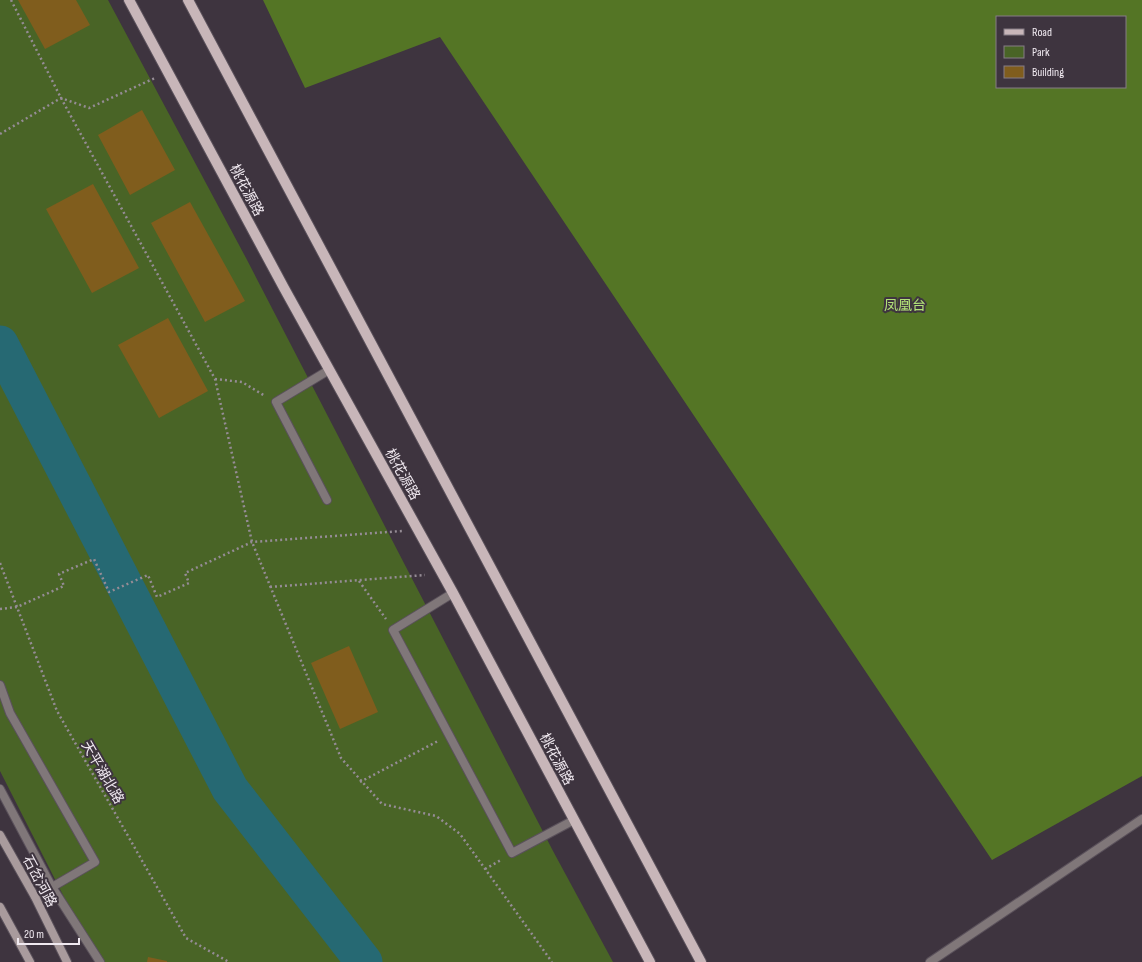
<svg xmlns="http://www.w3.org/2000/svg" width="1142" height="962" viewBox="0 0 1142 962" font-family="'Sofia Sans Condensed','Noto Sans SC',sans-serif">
<rect width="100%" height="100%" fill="#3e343f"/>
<!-- green -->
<path fill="#496426" d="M0 0H108L246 258 553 851 613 962H97L0 771Z"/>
<!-- forest -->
<path fill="#547525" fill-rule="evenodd" d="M263 0H1142V776L992 860 440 37 305 88ZM997 17H1125V87H997Z"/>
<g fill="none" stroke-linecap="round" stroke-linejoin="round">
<!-- river -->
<path stroke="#266973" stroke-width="37" d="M0 344 230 789 364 962"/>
</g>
<!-- building -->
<g fill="#805d1d">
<path d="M18 0H76L90 25 45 49Z"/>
<path d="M142 110 175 170 130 195 98 135Z"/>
<path d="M93 184 139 268 92 293 46 209Z"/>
<path d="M190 202 245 301 205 322 151 223Z"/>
<path d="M168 318 208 391 159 418 118 345Z"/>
<path d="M349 646 378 712 340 729 311 663Z"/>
<path d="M148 957 167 961V962H147Z"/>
</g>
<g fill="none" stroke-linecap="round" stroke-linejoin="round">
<!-- lane casing -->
<g stroke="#5a515b" stroke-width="10">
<g id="lane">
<path d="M327 500 276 402 329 370"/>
<path d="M453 593 393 630 512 853 574 820"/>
<path d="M0 685 10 713 95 862 35 897"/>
<path d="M0 789 52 887 100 962"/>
</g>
</g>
<!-- street casing -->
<g stroke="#5a515b" stroke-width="10">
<path id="street" d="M930 962 1142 819"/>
</g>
<!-- secondary casing -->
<g stroke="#5a515b" stroke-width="10">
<g id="secondary">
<path d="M0 835 35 897 67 962"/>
<path d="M0 907 30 962"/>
</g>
</g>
<!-- primary casing -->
<g stroke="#5a515b" stroke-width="12">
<g id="primary">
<path d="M129 0 284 288 453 593 650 962"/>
<path d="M188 0 701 962"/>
</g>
</g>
<!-- path -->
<g stroke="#958c95" stroke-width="2.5" stroke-dasharray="2 3" stroke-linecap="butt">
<path d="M11 0 61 98 215 379 252 542 341 758 382 804 436 816 460 834 552 962"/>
<path d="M0 134 61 98 89 108 155 78"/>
<path d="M215 379 242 382 265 396"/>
<path d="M0 563 57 711 186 938 229 962"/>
<path d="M359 581 386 619"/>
<path d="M270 587 425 575"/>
<path d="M0 609 17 607 64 586 59 574 94 559 109 592 148 575 157 597 189 583 185 573 252 542 402 531"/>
<path d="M360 782 438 741"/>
<path d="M485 869 501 860"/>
</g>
<!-- lane -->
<use href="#lane" stroke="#807779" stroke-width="8"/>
<!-- street -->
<use href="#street" stroke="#807779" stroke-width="8"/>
<!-- secondary -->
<use href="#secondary" stroke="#a99b9d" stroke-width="8"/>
<!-- primary -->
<use href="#primary" stroke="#c8b6b9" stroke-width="10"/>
</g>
<g text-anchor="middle" stroke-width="4" stroke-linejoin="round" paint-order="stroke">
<!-- street labels -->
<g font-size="14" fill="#f0e9f0" stroke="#3e343f">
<text transform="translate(247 190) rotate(62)" y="5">桃花源路</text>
<text transform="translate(403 474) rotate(61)" y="5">桃花源路</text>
<text transform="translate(557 759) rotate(62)" y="5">桃花源路</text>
<text transform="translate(103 772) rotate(60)" y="5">天平湖北路</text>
<text transform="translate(40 881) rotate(62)" y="5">石岔河路</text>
</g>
<!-- park labels -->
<g font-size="14" fill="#b2e278" stroke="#3e343f">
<text x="905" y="310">凤凰台</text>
</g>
</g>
<!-- legend -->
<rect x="996" y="16" width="130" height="72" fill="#3e343f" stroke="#857c86"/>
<rect x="1004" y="29" width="20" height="6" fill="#c8b6b9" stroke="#857c86"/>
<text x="1032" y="36" font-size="12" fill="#f0e9f0">Road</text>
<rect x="1004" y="46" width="20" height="12" fill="#496426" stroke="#857c86"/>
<text x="1032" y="56" font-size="12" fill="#f0e9f0">Park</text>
<rect x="1004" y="66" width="20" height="12" fill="#805d1d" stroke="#857c86"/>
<text x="1032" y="76" font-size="12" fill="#f0e9f0">Building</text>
<!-- scale -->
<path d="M18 938v6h61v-6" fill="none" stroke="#f0e9f0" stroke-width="2"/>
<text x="24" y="938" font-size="12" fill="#f0e9f0" stroke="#3e343f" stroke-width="3" paint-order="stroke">20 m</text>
</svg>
